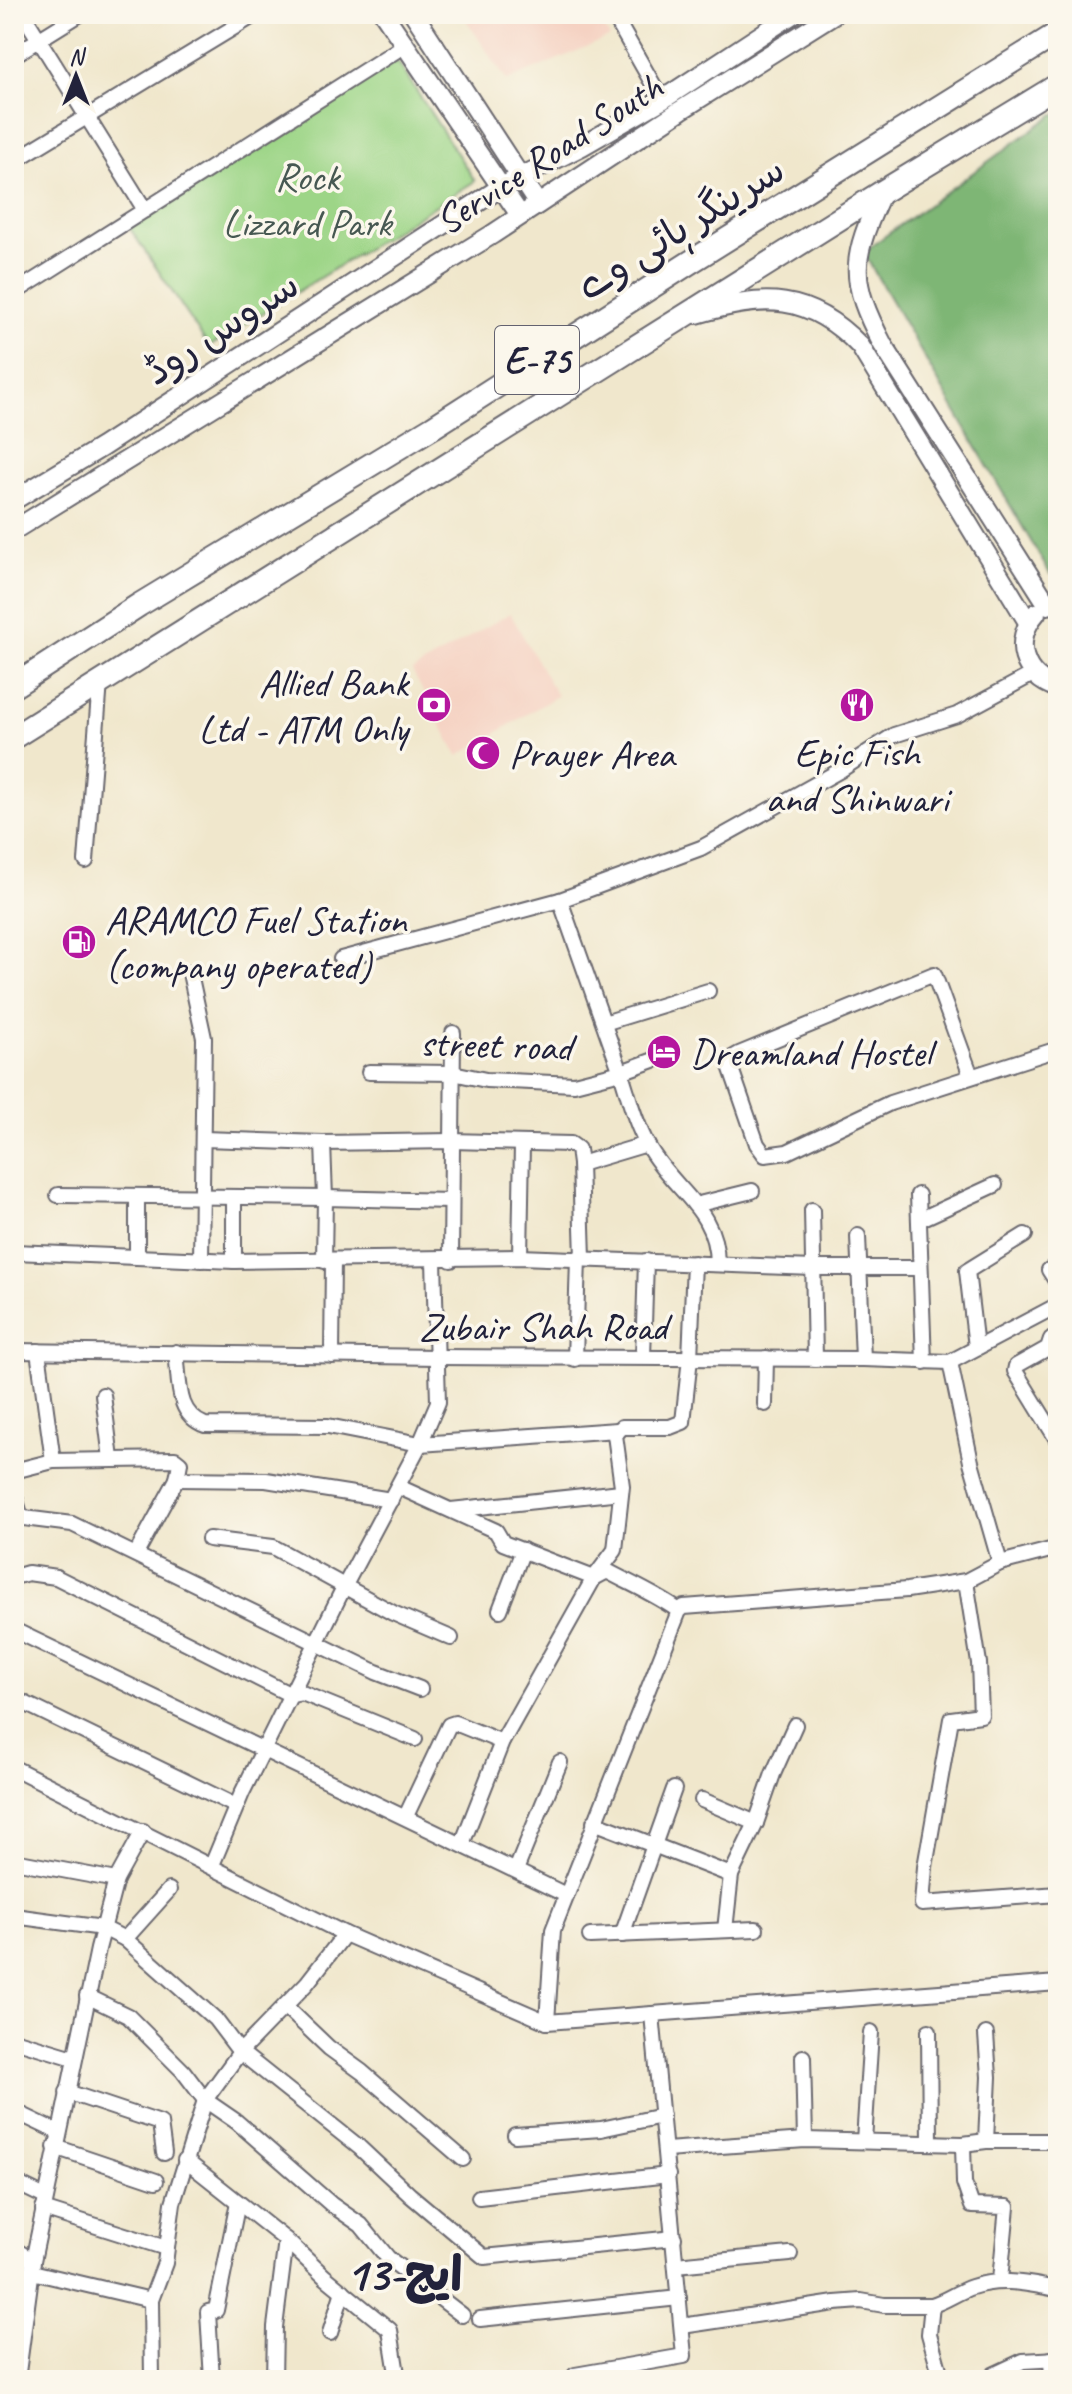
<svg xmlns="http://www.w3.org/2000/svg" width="1072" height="2394" viewBox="0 0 1072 2394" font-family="Caveat,'Playpen Sans Arabic',sans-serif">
<rect width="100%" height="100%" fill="#fbf7ec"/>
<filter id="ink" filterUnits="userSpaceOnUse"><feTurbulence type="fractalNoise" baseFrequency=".0125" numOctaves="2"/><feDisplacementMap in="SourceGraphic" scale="16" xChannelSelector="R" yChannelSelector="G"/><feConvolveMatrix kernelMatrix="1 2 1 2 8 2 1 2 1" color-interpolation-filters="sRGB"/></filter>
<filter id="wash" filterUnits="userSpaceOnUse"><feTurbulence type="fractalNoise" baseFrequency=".006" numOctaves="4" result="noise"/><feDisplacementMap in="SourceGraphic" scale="32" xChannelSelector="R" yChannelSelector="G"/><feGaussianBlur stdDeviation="1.8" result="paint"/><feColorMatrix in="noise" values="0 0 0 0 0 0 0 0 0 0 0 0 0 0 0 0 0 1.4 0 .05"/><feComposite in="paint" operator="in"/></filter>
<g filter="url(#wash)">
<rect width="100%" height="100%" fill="#f0e7cc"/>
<!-- built -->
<g fill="#f5d2c2">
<path d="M462 14H595L610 37 507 81Z"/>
<path d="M510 613 557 696 458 756 412 671Z"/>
</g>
<!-- green -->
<path fill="#9dd587" stroke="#607c61" stroke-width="2" d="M397 61 475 181 209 347 127 224 335 95Z"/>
<!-- forest -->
<path fill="#7eb674" stroke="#506c58" stroke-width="2" d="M1054 114H1058V576L1050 574 863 252Z"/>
</g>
<g filter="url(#ink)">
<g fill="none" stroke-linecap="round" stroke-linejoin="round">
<!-- minor casing -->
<g stroke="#6a676e" stroke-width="18">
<g id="minor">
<path d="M23 14 145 210"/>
<path d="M613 14 662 100"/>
<path d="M14 55 80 14"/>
<path d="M14 161 256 14"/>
<path d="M14 293 405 45"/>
<path d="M86 861 100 682"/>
<path d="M560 900C579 955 599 1011 619 1067 628 1093 634 1121 648 1146 673 1191 717 1208 717 1264"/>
<path d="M341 959 560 900 701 848 839 771 894 735 957 715 1033 674"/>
<path d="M190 973 204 1038 201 1260"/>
<path d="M604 1023 708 991"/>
<path d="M369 1072 453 1073 486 1080 574 1084 621 1072 665 1056"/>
<path d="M971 1076 934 974 739 1054 732 1058 730 1066 757 1144 765 1155 787 1152 890 1103 1058 1049"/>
<path d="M203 1139 323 1143 451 1141 571 1144 578 1149 580 1164 647 1144"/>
<path d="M580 1164 583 1258"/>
<path d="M58 1195 325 1198 323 1143"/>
<path d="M918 1195 924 1362"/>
<path d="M234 1198V1261"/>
<path d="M695 1205 752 1191"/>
<path d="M812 1210 815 1359"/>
<path d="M921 1219 995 1185"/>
<path d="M858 1236 863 1359"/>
<path d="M14 1252 234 1261 520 1257 814 1268H920"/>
<path d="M137 1257V1197"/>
<path d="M520 1257 522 1144"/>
<path d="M451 1260 453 1033"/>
<path d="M324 1261 325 1198 450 1201"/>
<path d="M1049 1270 1058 1284"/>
<path d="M1051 1339 1048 1348 1016 1366 1015 1371 1058 1441"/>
<path d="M976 1347 967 1271 1025 1235"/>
<path d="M14 1351 438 1357 863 1359 950 1362 1058 1305"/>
<path d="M38 1351 53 1461"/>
<path d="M176 1352C180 1380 175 1414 205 1425L328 1426 420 1444 617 1430"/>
<path d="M332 1356 333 1261"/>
<path d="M643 1357 646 1261"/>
<path d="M575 1359 578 1258"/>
<path d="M950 1362 971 1462 1000 1563"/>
<path d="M103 1395 111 1459"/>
<path d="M765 1404 766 1358"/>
<path d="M14 1471 53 1461 175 1459 180 1463 177 1479 266 1480 391 1500"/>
<path d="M399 1487 496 1531 503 1543 594 1578 607 1571C631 1584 657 1595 679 1611"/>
<path d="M14 1494 20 1514 24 1518 72 1524 376 1672 420 1689"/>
<path d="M451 1510 621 1492"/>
<path d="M209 1539 273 1547 393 1613 451 1638"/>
<path d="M136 1554 177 1479"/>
<path d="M14 1577 28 1573 56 1577 291 1695 302 1693 415 1739"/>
<path d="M966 1581 979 1663 981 1715 951 1719 925 1867 922 1904 1058 1894"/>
<path d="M500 1610 523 1550"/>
<path d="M14 1630 566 1895"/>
<path d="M14 1698 236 1806"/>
<path d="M14 1768 345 1934 547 2022 1058 1983"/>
<path d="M702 1800 756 1823"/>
<path d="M406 1816 449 1725 455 1723 502 1742"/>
<path d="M594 1822 731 1875"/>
<path d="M462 1844 502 1742 594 1578 615 1550 622 1486 615 1435 622 1427H670L683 1422 690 1358 694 1263"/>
<path d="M14 1861 116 1880"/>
<path d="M212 1865 242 1793 344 1587 420 1444 438 1402 434 1260"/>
<path d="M516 1870 560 1762"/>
<path d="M14 1916 103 1928 125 1939 215 2019 240 2052 359 2147 410 2195 484 2257 674 2238"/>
<path d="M725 1930 731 1875 756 1823 773 1774 795 1725"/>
<path d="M622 1935 674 1789"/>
<path d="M590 1936 756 1929"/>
<path d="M125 1939 169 1890"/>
<path d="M87 1996 128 2016 183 2071 205 2100 237 2122 332 2205 361 2225 388 2258 462 2315"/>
<path d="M285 2006 329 2048 362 2072 463 2159"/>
<path d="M547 2022 553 1930 679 1611 684 1607 907 1590 966 1581 1000 1563 1058 1548"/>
<path d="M929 2031 930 2143"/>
<path d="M986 2034 989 2077 986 2141"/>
<path d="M14 2040 74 2058"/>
<path d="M803 2057 805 2140"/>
<path d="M67 2092 160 2123 164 2153"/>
<path d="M14 2111 58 2132"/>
<path d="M515 2135 601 2129 662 2116"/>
<path d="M864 2141 871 2032"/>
<path d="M963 2144 964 2183 972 2206 1007 2207 1000 2280"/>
<path d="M55 2147 156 2181"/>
<path d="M666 2150 805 2140 963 2144 986 2141H1058"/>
<path d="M185 2160 286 2240 325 2277 390 2330 398 2380"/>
<path d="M14 2182 45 2197"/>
<path d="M479 2197 668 2175"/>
<path d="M43 2209 166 2248"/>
<path d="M14 2249 33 2261"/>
<path d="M676 2265 790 2254"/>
<path d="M32 2272 151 2300"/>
<path d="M932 2305C946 2301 957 2292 972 2287 1001 2277 1028 2284 1058 2289"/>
<path d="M480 2319 679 2298"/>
<path d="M682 2326 835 2303 861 2301 884 2305H932L929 2334 942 2380"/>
<path d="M330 2333 343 2291"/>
<path d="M1051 2359 1052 2380"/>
<path d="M17 2380 33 2261 98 1949 116 1880 143 1831"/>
<path d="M152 2380 151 2300 165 2263 173 2203 205 2100 240 2052 307 1983 345 1934"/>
<path d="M212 2380 208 2312 216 2310 238 2202"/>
<path d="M274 2380 275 2327 286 2240"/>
<path d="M575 2380V2375L684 2356 652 2014"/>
<path d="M995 2380 993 2375 1023 2361 1058 2359"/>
</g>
</g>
<!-- major casing -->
<g stroke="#6a676e" stroke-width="22">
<g id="major">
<path d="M384 14 520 215"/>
<path d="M414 14 538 204"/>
<path d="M882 192C851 260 848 278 883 345L1048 605"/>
<path d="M697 314C764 294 809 293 860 346L1028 622"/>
<path d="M14 500 102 447 503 186 582 146 662 100 793 14"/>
<path d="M14 530 493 234 681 110 834 14"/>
<path d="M1036 613C1012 641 1022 677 1058 688"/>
</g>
</g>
<!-- highway casing -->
<g stroke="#6a676e" stroke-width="26">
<g id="highway">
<path d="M14 686 139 605 433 427 689 263 1058 33"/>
<path d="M14 737 882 192 1058 85"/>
</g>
</g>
<!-- minor -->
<use href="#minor" stroke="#fff" stroke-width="14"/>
<!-- major -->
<use href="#major" stroke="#fff" stroke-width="18"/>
<!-- highway -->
<use href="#highway" stroke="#fff" stroke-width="22"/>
</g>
</g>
<!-- icons -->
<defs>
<g id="bank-disc" transform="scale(1.8)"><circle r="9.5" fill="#b5179e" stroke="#fbf7ec"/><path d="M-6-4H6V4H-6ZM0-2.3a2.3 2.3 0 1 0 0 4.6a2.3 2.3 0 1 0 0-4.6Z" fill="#fff"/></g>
<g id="restaurant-disc" transform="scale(1.8)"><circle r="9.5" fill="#b5179e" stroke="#fbf7ec"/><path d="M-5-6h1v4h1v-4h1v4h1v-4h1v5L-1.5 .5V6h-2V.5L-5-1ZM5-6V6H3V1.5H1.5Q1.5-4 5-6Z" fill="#fff"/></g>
<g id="mosque-disc" transform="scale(1.8)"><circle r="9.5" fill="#b5179e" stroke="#fbf7ec"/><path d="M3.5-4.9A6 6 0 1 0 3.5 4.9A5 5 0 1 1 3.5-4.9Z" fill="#fff"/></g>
<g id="fuel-disc" transform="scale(1.8)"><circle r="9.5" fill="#b5179e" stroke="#fbf7ec"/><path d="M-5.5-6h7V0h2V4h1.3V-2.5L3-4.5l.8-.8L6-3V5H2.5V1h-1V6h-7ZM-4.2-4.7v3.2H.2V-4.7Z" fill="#fff"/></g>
<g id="hotel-disc" transform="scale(1.8)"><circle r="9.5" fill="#b5179e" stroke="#fbf7ec"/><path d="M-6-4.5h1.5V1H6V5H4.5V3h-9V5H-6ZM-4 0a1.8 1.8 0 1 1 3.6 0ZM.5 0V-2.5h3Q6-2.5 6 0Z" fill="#fff"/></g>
</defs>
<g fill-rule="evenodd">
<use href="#bank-disc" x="434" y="705"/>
<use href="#restaurant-disc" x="857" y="705"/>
<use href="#mosque-disc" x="483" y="753"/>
<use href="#fuel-disc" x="79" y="942"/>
<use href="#hotel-disc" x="664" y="1052"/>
</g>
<g text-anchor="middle" stroke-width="7" stroke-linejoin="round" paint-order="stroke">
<!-- shield labels -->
<rect fill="#fbf7ec" stroke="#636270" stroke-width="2" x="495" y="326" width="84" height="68" rx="6"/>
<g font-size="38" font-weight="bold" fill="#22223b">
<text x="537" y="373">E-75</text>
</g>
<!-- street labels -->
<g font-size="40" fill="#22223b" stroke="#fbf7ec">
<text transform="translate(548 153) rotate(-33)" y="14">Service Road South</text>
<text transform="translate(680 227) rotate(-32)" y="14">سرینگر ہائی وے</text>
<text transform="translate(221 327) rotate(-33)" y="14">سروس روڈ</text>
<text transform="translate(496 1044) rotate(2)" y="14">street road</text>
<text x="543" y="1340">Zubair Shah Road</text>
</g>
<!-- park labels -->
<g font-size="40" fill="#475852" stroke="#fbf7ec">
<text x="307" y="190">Rock<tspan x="307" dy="46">Lizzard Park</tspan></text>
</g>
<!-- poi labels -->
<g font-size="40" fill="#22223b" stroke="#fbf7ec" text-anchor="start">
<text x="408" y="696" text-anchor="end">Allied Bank<tspan x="408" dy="46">Ltd - ATM Only</tspan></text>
<text x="857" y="766" text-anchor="middle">Epic Fish<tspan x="857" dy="46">and Shinwari</tspan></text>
<text x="509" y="767">Prayer Area</text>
<text x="105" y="933">ARAMCO Fuel Station<tspan x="105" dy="46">(company operated)</tspan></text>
<text x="690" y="1066">Dreamland Hostel</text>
</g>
<!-- district labels -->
<g font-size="48" font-weight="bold" fill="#22223b" stroke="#fbf7ec">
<text x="404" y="2290">ایچ-13</text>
</g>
</g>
<!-- margin -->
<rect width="1072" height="2394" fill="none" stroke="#fbf7ec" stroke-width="48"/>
<!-- north arrow -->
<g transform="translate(76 76)" stroke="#fbf7ec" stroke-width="6" paint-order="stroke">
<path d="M0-6L14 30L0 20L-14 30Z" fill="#22223b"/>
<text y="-12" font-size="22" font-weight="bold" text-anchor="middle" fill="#22223b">N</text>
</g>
</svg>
